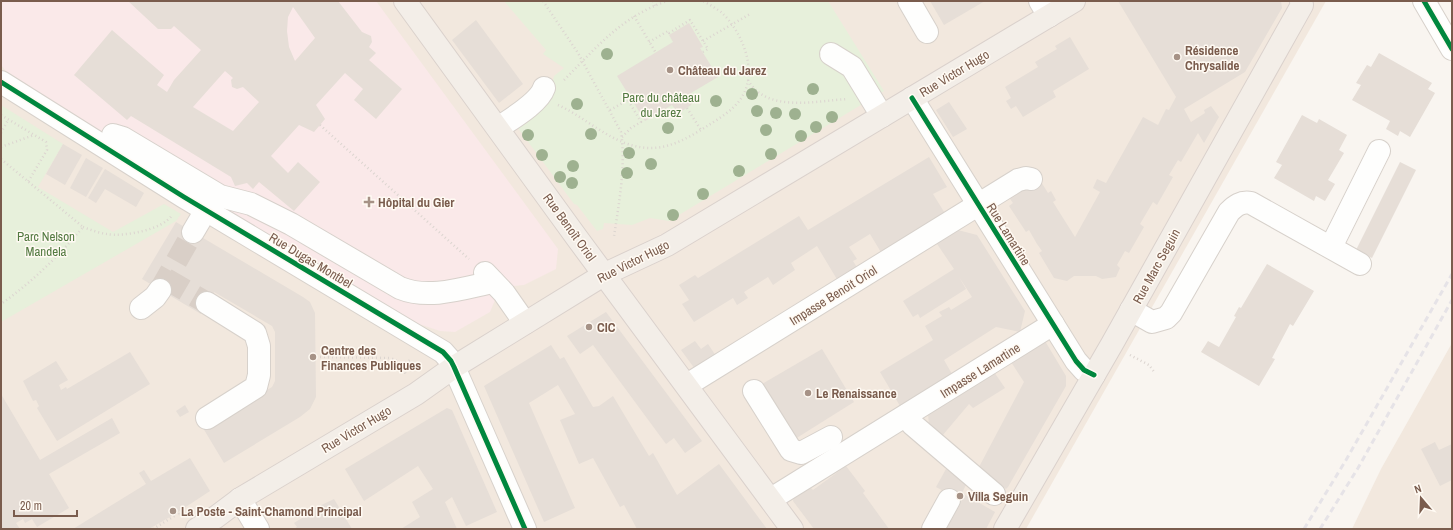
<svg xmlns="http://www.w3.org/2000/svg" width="1453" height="530" viewBox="0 0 1453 530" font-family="'Archivo Narrow',sans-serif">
<rect width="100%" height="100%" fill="#f9f5f0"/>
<!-- residential -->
<g fill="#f2e8de">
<path d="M1 1H1326L1026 529H1Z"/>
<path d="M1452 343V529H1352L1381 469Z"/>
</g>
<!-- medical -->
<path fill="#fae9e9" d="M1 1H376L558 249 556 269 524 285 513 286 495 300 490 312 455 332 440 331 419 324 136 155 6 71 1 65Z"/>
<!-- green -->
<g fill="#e7f0db">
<path d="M504 1H828L884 91 669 221 650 218 632 225 604 223 603 229 597 231 577 205 574 204 515 124 549 98 554 76 564 68 543 54 546 50Z"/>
<path d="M1 105 63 144 38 187 113 232 164 204 181 214 176 221 1 322Z"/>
</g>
<!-- building -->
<g fill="#e6ded7" fill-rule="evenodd">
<path d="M128 1H338L362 32 371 36 372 42 369 47 376 53 369 60 402 89 376 119 354 100 363 89 345 73 316 105 325 119 320 125 314 132 299 125 271 156 288 173 298 162 320 182 294 211 259 182 253 189 247 183 235 186 231 177 131 116 127 120 74 75 112 30 164 75 157 85 167 92 174 80 201 50 174 26 171 29H158ZM293 7 315 38 295 61 289 47 287 31 288 17ZM225 71 233 78 231 80 232 87 237 89 243 87 259 102 233 131 193 107Z"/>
<path d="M930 1H985L944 25Z"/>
<path d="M1118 1H1281L1282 8 1245 72 1184 109 1191 122 1205 113 1204 110 1211 106 1219 117 1204 143 1198 133 1181 162 1178 160 1169 175 1173 177 1157 205 1153 202 1140 224 1144 227 1129 253 1125 251 1117 265 1120 268 1116 277 1102 279 1096 276H1074L1067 281 1054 278 1039 253 1042 251 1037 244 1029 230 1026 232 1009 206 1013 203 1008 196 1038 177 1048 193 1051 191 1056 200 1053 202 1075 237 1100 192 1093 188 1097 179 1106 183 1143 117 1158 125 1166 109 1169 110 1176 97Z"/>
<path d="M476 20 523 84 499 103 452 40Z"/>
<path d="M689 23 703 47 700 48 718 77 691 93 694 98 691 105 682 111 675 109 672 105 645 121 617 76 673 42 669 35Z"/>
<path d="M1070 37 1089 69 1053 91 1056 97 1023 117 1016 106 1011 109 1006 101 1011 98 1005 87 1038 67 1035 62 1057 49 1055 46Z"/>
<path d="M1379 53 1432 83 1428 89 1435 93 1410 137 1400 131 1398 136 1386 129 1390 121 1352 100 1361 85 1356 83 1367 65 1371 67Z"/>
<path d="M949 102 967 129 953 137 936 110Z"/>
<path d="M1302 115 1317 123 1319 119 1347 135 1339 150 1344 153 1328 180 1335 184 1325 201 1316 196 1314 201 1274 178 1282 165 1276 162Z"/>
<path d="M63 144 82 155 65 185 46 174Z"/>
<path d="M929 157 947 187 933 194 946 215 882 254 870 234 849 247 857 259 853 261 858 269 838 281 817 246 791 263 795 270 773 285 768 277 744 292 748 298 737 305 733 298 694 322 682 304 689 300 679 285 695 275 698 278 799 216 808 230Z"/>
<path d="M86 158 103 168 86 197 70 188Z"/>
<path d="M1400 162 1416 170 1372 258 1356 250Z"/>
<path d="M105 169 144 193 136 207 105 189 96 203 88 198Z"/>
<path d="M176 222 303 297 310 302 315 313 316 397 310 409 300 417 224 463 203 428 272 387 275 381V332L272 326 214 292 201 314 142 279Z"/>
<path d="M954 229 977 235 1025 311 1020 332 996 327 944 360 952 374 900 406 880 372 933 340 925 326 942 316 939 312 949 307 951 310 972 297 959 277 966 289 920 318 918 314 913 317 903 301 954 269 935 241Z"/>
<path d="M1267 264 1314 291 1293 326 1290 324 1272 358 1275 359 1259 386 1201 352 1208 341 1219 347 1236 317 1234 316 1239 307 1241 308Z"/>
<path d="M606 312 702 441 685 453 674 438 666 444 593 345 580 354 567 336Z"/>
<path d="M695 341 701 349 708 344 716 356 695 369 681 350Z"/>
<path d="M1045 341 1066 376V386L1008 487 1006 489 979 467 1024 382 1011 362Z"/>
<path d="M551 345 560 359 564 357 593 407 599 406 613 396 649 456 653 453 677 495 719 464 767 529H637L624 505 620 507 593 458 579 464 560 420 575 414 558 385 529 403 575 508 544 522 484 386Z"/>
<path d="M822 349 854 402 795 439 762 384Z"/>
<path d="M130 352 150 384 57 441 37 408 39 406 36 400 33 401 23 381 56 361 68 380 59 385 61 390 66 387 67 389Z"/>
<path d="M994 372 1005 388 973 408 969 404 942 436 929 426 928 413Z"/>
<path d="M1 394 40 460 112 418 120 433 49 474 69 508 37 527 32 519 25 523 23 519 16 523 20 529H1Z"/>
<path d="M185 405 189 412 180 417 176 411Z"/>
<path d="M447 408 452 410 497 512 466 526 452 497 445 502 457 529H401L420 517 412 502 433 489 418 466 364 501 345 469Z"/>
<path d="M1435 442 1439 450 1452 444V480L1440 486 1421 449Z"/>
<path d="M190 458 210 491 175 514 149 529H73L146 484 139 473 144 470 151 481Z"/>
<path d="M846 466 865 491 863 493 889 529H814L793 501 794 496 809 486 813 490Z"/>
<path d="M946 469 966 485 962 493 995 512 986 529H942L958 499 936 487Z"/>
<path d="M334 499 352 529H294L297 527 294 523 310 513 309 511Z"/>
</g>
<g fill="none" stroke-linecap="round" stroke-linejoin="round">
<!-- minor-tunnel -->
<g stroke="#d9cfc7" stroke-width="22" stroke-dasharray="22 11" stroke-linecap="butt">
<path d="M166 279 207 303"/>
<path d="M160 290 193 232"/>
</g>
<!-- minor casing -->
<g stroke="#d7d1cb" stroke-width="24">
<g id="minor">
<path d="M909 1 927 32"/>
<path d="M1040 1 1049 16"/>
<path d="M1424 1 1452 49"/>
<path d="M831 54 852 67 882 116"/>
<path d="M1 82 184 197 443 352 451 361 454 367 525 529"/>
<path d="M912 98 1076 361 1084 370 1094 375"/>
<path d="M498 128C511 119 539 103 544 88"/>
<path d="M113 135 123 138 220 196 251 204 291 224 400 288C429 300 464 288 493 282"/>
<path d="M193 232 206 210"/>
<path d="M1331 247 1379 151"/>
<path d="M485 273 504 293 525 323"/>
<path d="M207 303 255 333 259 346V375L256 387 207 418"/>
<path d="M141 308 155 297 160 290"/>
<path d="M1131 310 1152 322 1166 318 1171 313 1229 212C1235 206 1241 201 1251 203L1360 264"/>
<path d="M687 385 1018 180 1026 178 1031 179"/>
<path d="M754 391 791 450 801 453 831 437"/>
<path d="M907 415 912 424 994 494"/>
<path d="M240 499 258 529"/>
<path d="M771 499 1053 324"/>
<path d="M933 529 949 500"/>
</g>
</g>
<!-- major casing -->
<g stroke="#dad1cc" stroke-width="24">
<g id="major">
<path d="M405 1 577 238 792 529"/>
<path d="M197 529 216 517 240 499 416 394 454 367 605 274 667 245 1074 1"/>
<path d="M1005 529 1112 344 1302 5 1301 1"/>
</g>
</g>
<!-- path -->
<g stroke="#dcd5d0" stroke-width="2.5" stroke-dasharray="1 3" stroke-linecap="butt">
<path d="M543 1 578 53 621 132C626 164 619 204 614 236"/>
<path d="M653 1 655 6"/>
<path d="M634 16 656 53"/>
<path d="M703 41 750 14"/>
<path d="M649 42 668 31 669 33 690 20 708 49 703 52"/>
<path d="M564 80C597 47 621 17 667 1"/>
<path d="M748 80C766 113 816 101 847 99"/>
<path d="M558 105C589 119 615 148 651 148 670 148 688 138 704 128 718 119 735 110 743 95 758 69 741 30 721 12 715 8 709 4 703 1"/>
<path d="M687 108 701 130"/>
<path d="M610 110 628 100"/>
<path d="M1 115 46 142 47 150 28 182"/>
<path d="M320 125 469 259"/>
<path d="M1 133 8 120"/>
<path d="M622 137 631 128 641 122 628 100 631 98"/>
<path d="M1 147 34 135"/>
<path d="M1 159 83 227C59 256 32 282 1 304"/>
<path d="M83 227C91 230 99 233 107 234 123 237 163 230 172 215"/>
<path d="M1130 355 1149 365 1155 373"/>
<path d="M316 357 390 358C400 361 402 365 406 375"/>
<path d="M402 365 412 359"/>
<path d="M175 514 176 515 179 514 183 515"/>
<path d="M153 529 176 515"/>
</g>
<!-- minor -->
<use href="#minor" stroke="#fefefd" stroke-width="22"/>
<!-- major -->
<use href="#major" stroke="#f3eee8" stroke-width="22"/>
<!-- rail -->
<g stroke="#e6e3e7" stroke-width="3" stroke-dasharray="6 4" stroke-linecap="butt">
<path d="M1304 529 1346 460 1452 274"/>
<path d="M1320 529 1358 468 1452 300"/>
</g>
<!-- cycleway casing -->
<g stroke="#fffaf3" stroke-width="8">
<g id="cycleway">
<path d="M1424 1 1452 49"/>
<path d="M1 82 184 197 443 352 451 361 454 367 525 529"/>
<path d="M912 98 1076 361 1084 370 1094 375"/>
</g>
</g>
<!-- cycleway -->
<use href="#cycleway" stroke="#00873e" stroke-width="5"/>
</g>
<!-- trees -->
<g fill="#9eb190">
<circle cx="607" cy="54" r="6"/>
<circle cx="813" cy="89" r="6"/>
<circle cx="752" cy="94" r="6"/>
<circle cx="716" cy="101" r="6"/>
<circle cx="577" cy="104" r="6"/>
<circle cx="757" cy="111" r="6"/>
<circle cx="776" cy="113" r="6"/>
<circle cx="795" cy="114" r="6"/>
<circle cx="832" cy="117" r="6"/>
<circle cx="816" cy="127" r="6"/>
<circle cx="668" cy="128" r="6"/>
<circle cx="766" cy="130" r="6"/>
<circle cx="591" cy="134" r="6"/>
<circle cx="528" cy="135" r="6"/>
<circle cx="801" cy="136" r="6"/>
<circle cx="629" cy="153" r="6"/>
<circle cx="771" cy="154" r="6"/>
<circle cx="542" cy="155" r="6"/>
<circle cx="651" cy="164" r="6"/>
<circle cx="573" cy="166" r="6"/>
<circle cx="739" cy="171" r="6"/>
<circle cx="627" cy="173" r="6"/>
<circle cx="560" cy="177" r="6"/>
<circle cx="572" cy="183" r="6"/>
<circle cx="703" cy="194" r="6"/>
<circle cx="673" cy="215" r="6"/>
</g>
<!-- markers -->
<g fill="#a69286" stroke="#fffaf3" stroke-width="1.5">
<circle cx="1177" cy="57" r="4"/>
<circle cx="670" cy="70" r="4"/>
<path d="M367 196h4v4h4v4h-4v4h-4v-4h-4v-4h4z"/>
<circle cx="589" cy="327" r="4"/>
<circle cx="313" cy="357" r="4"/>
<circle cx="808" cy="393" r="4"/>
<circle cx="960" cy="496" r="4"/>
<circle cx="173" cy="511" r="4"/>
</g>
<g text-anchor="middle" stroke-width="3" stroke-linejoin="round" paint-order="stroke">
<!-- poi labels -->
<g font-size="13" font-weight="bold" fill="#7a5c4d" stroke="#fffaf3" text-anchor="start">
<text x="1185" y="55">Résidence<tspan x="1185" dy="15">Chrysalide</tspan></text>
<text x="678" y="75">Château du Jarez</text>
<text x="378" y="207">Hôpital du Gier</text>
<text x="597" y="332">CIC</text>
<text x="321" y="355">Centre des<tspan x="321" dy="15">Finances Publiques</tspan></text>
<text x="816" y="398">Le Renaissance</text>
<text x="968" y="501">Villa Seguin</text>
<text x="181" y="516">La Poste - Saint-Chamond Principal</text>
</g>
<!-- street labels -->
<g font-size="13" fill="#7a5c4d" stroke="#fffaf3">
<text transform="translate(954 73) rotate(-31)" y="5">Rue Victor Hugo</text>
<text transform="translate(570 227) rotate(54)" y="5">Rue Benoît Oriol</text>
<text transform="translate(1009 234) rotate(58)" y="5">Rue Lamartine</text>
<text transform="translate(311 260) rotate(31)" y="5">Rue Dugas Montbel</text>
<text transform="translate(633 261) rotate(-27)" y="5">Rue Victor Hugo</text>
<text transform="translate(1156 266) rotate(-61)" y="5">Rue Marc Seguin</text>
<text transform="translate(833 295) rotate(-32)" y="5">Impasse Benoit Oriol</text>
<text transform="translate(980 370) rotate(-32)" y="5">Impasse Lamartine</text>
<text transform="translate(356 429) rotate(-31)" y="5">Rue Victor Hugo</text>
</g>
<!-- park labels -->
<g font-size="13" fill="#537a41" stroke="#fffaf3">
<text x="661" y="102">Parc du château<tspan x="661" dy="15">du Jarez</tspan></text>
<text x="46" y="241">Parc Nelson<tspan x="46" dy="15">Mandela</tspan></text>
</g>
</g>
<!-- border -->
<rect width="1453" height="530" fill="none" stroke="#7a5c4d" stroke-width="4"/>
<!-- north arrow -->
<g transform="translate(1421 498) rotate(341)" stroke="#fffaf3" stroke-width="3" paint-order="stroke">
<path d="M0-3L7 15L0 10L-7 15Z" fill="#7a5c4d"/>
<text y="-6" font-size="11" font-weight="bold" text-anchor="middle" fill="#7a5c4d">N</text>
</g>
<!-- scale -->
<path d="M14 510v6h63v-6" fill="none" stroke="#7a5c4d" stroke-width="2"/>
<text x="20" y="510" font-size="12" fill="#7a5c4d" stroke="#fffaf3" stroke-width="3" paint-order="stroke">20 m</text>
</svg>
